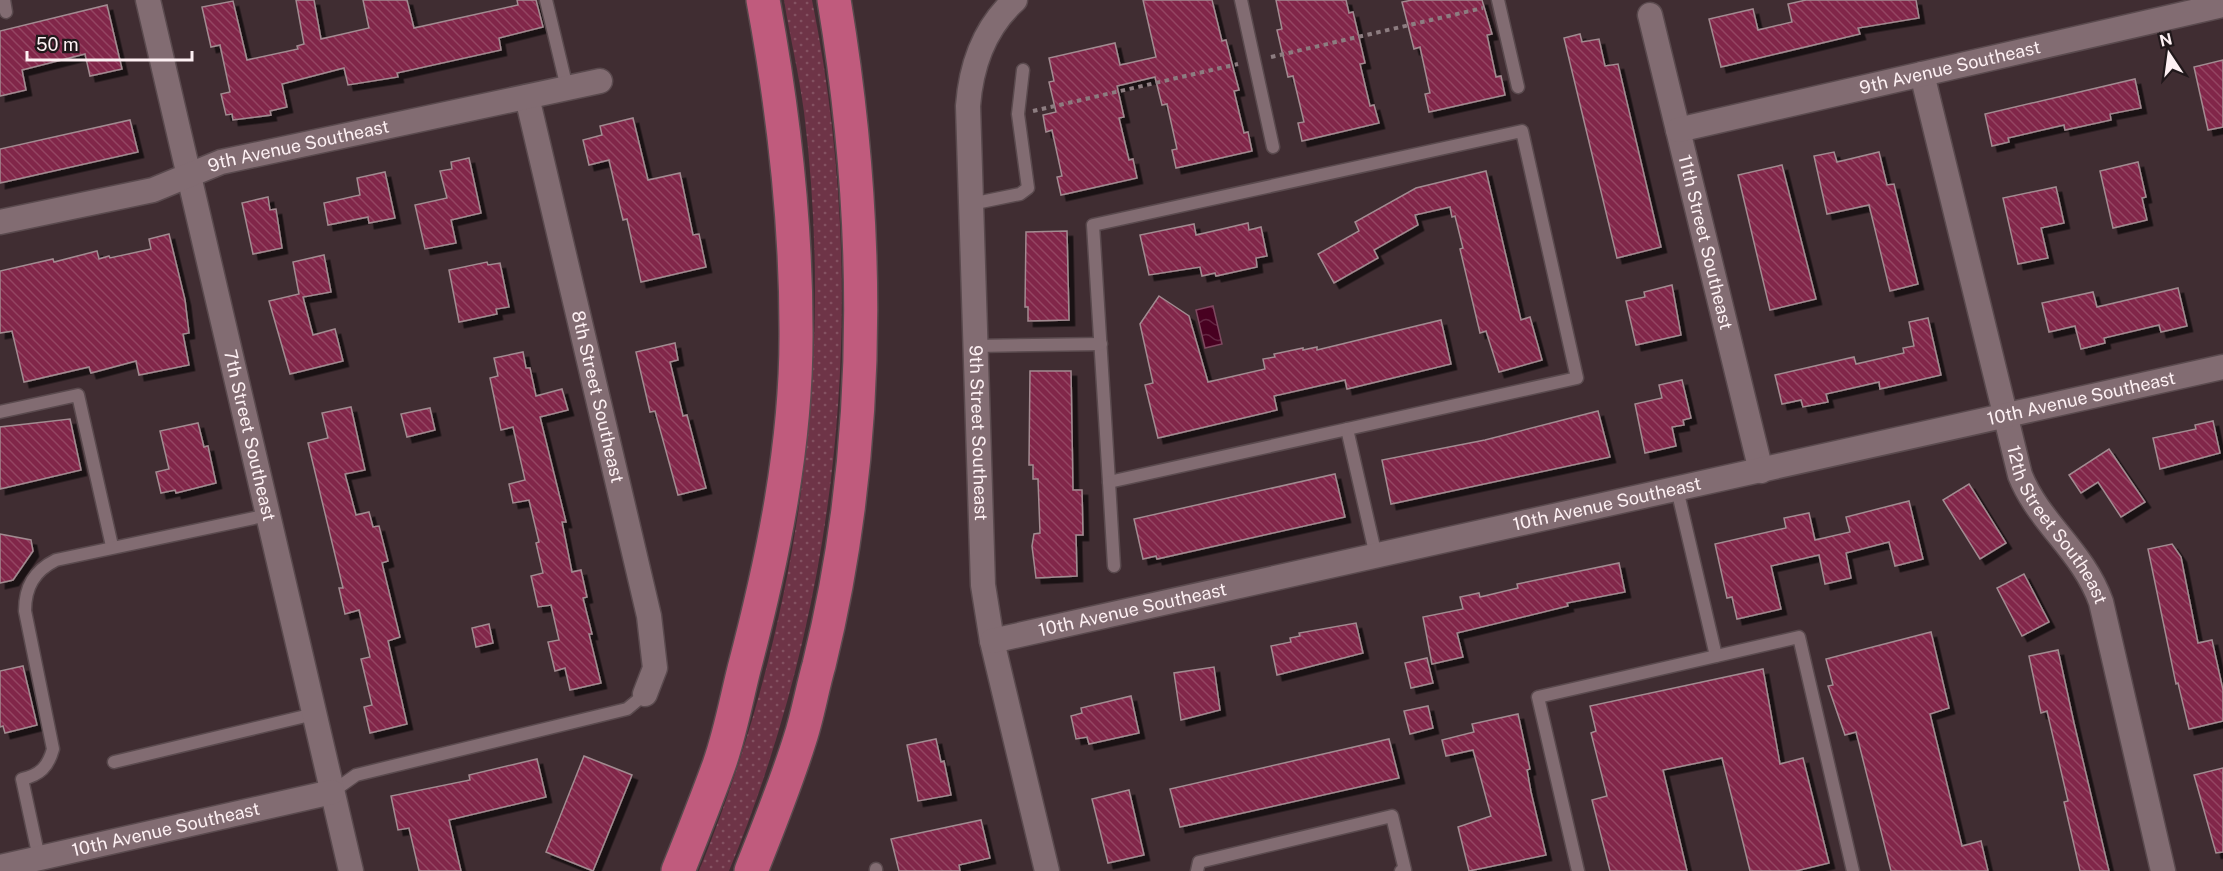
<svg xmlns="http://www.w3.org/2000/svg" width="2223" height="871" viewBox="0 0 2223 871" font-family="'Public Sans',sans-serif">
<defs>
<pattern id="grass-dots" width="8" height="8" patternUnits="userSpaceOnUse" patternTransform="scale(1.5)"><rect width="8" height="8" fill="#6e3447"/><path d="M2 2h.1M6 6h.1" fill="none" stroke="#845262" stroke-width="1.8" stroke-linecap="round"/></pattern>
<pattern id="water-waves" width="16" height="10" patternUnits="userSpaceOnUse" patternTransform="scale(1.5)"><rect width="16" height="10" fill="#480121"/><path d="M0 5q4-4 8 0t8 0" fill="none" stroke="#632642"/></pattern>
<pattern id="building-back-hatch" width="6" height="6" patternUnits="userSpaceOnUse" patternTransform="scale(1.5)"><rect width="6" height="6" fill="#812548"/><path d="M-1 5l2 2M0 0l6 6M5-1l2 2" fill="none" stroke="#944563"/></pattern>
<filter id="shadow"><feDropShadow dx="5.5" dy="5.5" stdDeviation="0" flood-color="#0009"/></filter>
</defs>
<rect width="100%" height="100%" fill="#402d32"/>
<!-- grass -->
<path fill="url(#grass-dots)" d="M784 0H812C871 291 842 597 729 871H699C797 631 836 369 804 112 799 74 790 37 784 0Z"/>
<!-- water -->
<path fill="url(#water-waves)" stroke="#7e4960" stroke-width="1.5" d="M1213 306 1222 344 1205 348 1196 310Z"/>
<!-- building -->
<g fill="url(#building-back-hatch)" stroke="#a28b91" stroke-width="1.5" filter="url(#shadow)">
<path d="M296 0H314L321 39 369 28 363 0H407L414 28 518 5 517 0H536L543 27 499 38 501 50 397 73 398 77 348 85 344 68 282 84 287 107 270 111 271 115 233 120 232 114 226 115 221 94 230 92 220 45 211 47 202 7 233 1 247 60 298 49 297 46 304 44Z"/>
<path d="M1143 0H1212L1222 41 1226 40 1234 71 1239 90 1234 91 1244 133 1248 132 1252 151 1176 168 1172 150 1177 149 1167 104 1162 105 1155 77 1117 86 1124 117 1119 118 1129 160 1133 159 1137 178 1061 195 1057 177 1062 176 1052 130 1046 132 1043 115 1056 112 1049 82 1054 81 1049 58 1115 43 1120 65 1156 57Z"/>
<path d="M1276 0H1346L1349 13 1353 12 1365 63 1360 64 1370 106 1374 105 1379 123 1302 141 1298 123 1304 122 1293 76 1288 77 1277 30 1282 29Z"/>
<path d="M1412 0H1482L1492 34 1487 35 1496 77 1501 76 1505 95 1429 112 1425 94 1430 93 1420 47 1414 49 1402 2Z"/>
<path d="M1806 0H1916L1919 18 1858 28 1860 34 1721 67 1709 19 1753 9 1758 30 1792 22 1788 4Z"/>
<path d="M107 5 122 69 90 76 85 54 22 70 26 90 0 96V31Z"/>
<path d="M1580 34 1582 42 1599 39 1605 66 1618 64 1661 247 1617 258 1564 38Z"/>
<path d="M2223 60V127L2208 130 2194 67Z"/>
<path d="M2135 79 2141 108 2110 114 2111 120 2065 130 2064 125 2008 138 2009 142 1992 146 1985 114Z"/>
<path d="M633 118 648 180 680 173 693 235 699 234 706 267 641 282 627 219 623 220 609 160 589 165 583 140 602 135 600 126Z"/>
<path d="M130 120 138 152 0 183V149Z"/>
<path d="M1834 152 1837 162 1879 152 1887 185 1894 184 1918 284 1890 291 1869 205 1827 214 1814 156Z"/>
<path d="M469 158 481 213 451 220 456 243 425 249 415 205 447 198 440 171 452 169 451 162Z"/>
<path d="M2138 162 2146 197 2142 198 2147 220 2113 228 2100 171Z"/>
<path d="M1782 165 1816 299 1770 310 1738 175Z"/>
<path d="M1486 171 1521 320 1530 317 1542 360 1499 372 1486 331 1480 333 1460 249 1463 248 1455 216 1452 217 1450 207 1415 215 1418 225 1374 250 1378 258 1334 283 1318 254 1359 231 1355 222 1416 188Z"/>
<path d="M385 172 395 218 369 223 368 217 328 225 324 203 360 195 357 178Z"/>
<path d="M2056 187 2064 223 2041 228 2048 258 2018 264 2003 198Z"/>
<path d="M268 197 270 210 276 209 282 248 253 254 242 203Z"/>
<path d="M1248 223 1249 230 1261 227 1267 256 1256 258 1257 267 1216 276 1215 273 1202 276 1200 267 1149 275 1140 235 1194 224 1196 235Z"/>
<path d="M1067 231 1069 320 1028 321V307H1025L1026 232Z"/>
<path d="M169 234 185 300 189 333 183 334 189 365 139 375 136 361 91 373 89 367 24 382 12 331 0 333V271L53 259 54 262 97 251 99 259 109 256 110 258 151 249 149 239Z"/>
<path d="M324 255 331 292 303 297 313 335 335 329 343 361 290 374 269 301 299 294 293 262Z"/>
<path d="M487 262 488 265 500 263 509 307 496 309 497 314 459 322 449 270Z"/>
<path d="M1672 285 1681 335 1636 345 1626 301 1645 297 1644 292Z"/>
<path d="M2178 288 2187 326 2161 332 2159 325 2104 338 2105 343 2081 349 2075 326 2049 332 2042 303 2093 292 2097 307Z"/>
<path d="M1159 296 1189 316 1208 382 1265 369 1263 359 1275 357 1274 354 1303 348V350L1317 347V350L1441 320 1451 364 1347 389 1345 380 1274 396 1277 410 1158 438 1145 385 1153 383 1140 324Z"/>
<path d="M1928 318 1941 375 1880 389 1879 382 1826 394 1828 402 1803 407 1801 400 1782 404 1775 375 1854 357 1856 364 1904 353 1903 348 1914 346 1909 322Z"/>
<path d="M675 343 678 360 670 362 683 416 687 415 706 488 678 495 655 411 650 412 636 352Z"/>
<path d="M523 352 526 368H530L536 396 562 389 568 410 540 417 566 522H562L572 572 581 570 587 597 583 598 592 634H589L601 683 570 690 565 668 555 671 548 642 559 640 551 605 538 607 531 576 543 573 536 543 539 542 529 500 513 503 509 484 525 480 513 427 501 430 490 378 498 376 494 358Z"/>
<path d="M1030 371H1071L1073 490H1082L1083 535H1076L1077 576 1036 578 1032 546 1034 534 1040 533 1038 479H1033V465H1029Z"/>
<path d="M1682 380 1691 418 1683 420 1684 425 1672 427 1676 446 1645 453 1635 404 1662 398 1659 385Z"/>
<path d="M351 407 365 470 345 474 356 515 369 512 373 527 379 526 388 561 382 563 400 637 388 641 407 724 370 733 364 707 372 705 361 659 370 657 359 610 345 614 339 588H343L308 443 328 438 322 413Z"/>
<path d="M430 408 435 430 407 437 401 414Z"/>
<path d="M1598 411 1610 457 1391 504 1382 460 1485 440Z"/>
<path d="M70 419 81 470 0 489V427Z"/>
<path d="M2213 421 2220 453 2160 469 2153 438 2196 429 2195 425Z"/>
<path d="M198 423 204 447 208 446 216 483 176 493 175 490 161 493 156 472 169 469 160 431Z"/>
<path d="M2109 449 2145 502 2121 517 2098 482 2081 493 2069 475Z"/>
<path d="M1335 474 1345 517 1157 559 1156 556 1143 559 1134 519Z"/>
<path d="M1969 484 2006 543 1980 559 1943 500Z"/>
<path d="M1909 501 1923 559 1895 566 1889 542 1846 553 1851 578 1825 584 1819 555 1771 566 1781 609 1737 619 1732 597 1727 598 1715 544 1786 528 1784 518 1809 513 1815 540 1850 532 1846 517Z"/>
<path d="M0 534 31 540 33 551 13 580 0 583Z"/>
<path d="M2172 544 2181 557 2198 643 2212 640 2223 690V721L2189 729 2178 683 2176 684 2148 549Z"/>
<path d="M1619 563 1625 592 1567 603 1568 606 1457 633 1463 657 1432 664 1423 617 1463 609 1460 597 1479 593 1480 597 1518 588 1517 584Z"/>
<path d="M2024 574 2049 622 2022 636 1997 588Z"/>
<path d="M1356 623 1363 653 1277 675 1271 646 1291 642 1290 638 1300 636 1299 633Z"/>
<path d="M489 624 493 643 476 647 472 628Z"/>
<path d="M1931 632 1949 708 1930 714 1962 846 1981 841 1988 871H1891L1856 732 1845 735 1828 686 1833 685 1826 659Z"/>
<path d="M2058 650 2074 723 2109 871H2080L2064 802 2068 801 2047 711 2041 713 2029 656Z"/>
<path d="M1427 658 1433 683 1411 688 1405 663Z"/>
<path d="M23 666 37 725 5 733 3 726 0 727V671Z"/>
<path d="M1214 667 1220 710 1181 720 1174 673Z"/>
<path d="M1763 669 1780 764 1803 758 1829 863 1796 871H1750L1722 758 1663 770 1687 871H1610L1592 800 1607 796 1591 733 1596 731 1590 706Z"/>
<path d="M1131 696 1139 733 1089 744 1087 737 1076 739 1071 716 1082 713 1081 708Z"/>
<path d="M1428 706 1433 728 1410 734 1404 711Z"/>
<path d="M1518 714 1530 769 1527 770 1531 792 1546 855 1469 871 1458 827 1491 816 1473 750 1446 756 1442 740 1474 732 1472 724Z"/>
<path d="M936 739 941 762 944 761 951 795 918 801 907 745Z"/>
<path d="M1389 739 1399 778 1180 827 1170 789Z"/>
<path d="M584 756 632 775 593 871 546 852Z"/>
<path d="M537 759 546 797 449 820 461 871H419L409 828 398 830 391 796 470 780 469 775Z"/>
<path d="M2223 768V852L2216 853 2194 775Z"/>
<path d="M1129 790 1144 855 1108 863 1092 799Z"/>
<path d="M981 820 990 858 959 865 960 871H899L891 839Z"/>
</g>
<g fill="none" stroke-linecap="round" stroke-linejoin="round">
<!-- lane casing -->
<g stroke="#5a4a4e" stroke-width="15">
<g id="lane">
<path d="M4 0 6 12"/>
<path d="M546 0 567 88"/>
<path d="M1241 0 1273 147"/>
<path d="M1498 0 1518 87"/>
<path d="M1522 131 1577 378 1109 482 1093 225Z"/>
<path d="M971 204 1020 194 1028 188 1018 114 1023 70"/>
<path d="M975 346 1101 344"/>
<path d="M0 412 78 395 112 546"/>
<path d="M1347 429 1376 556"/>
<path d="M1109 482 1114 566"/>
<path d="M1677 489 1716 656"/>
<path d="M114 762 314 714"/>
<path d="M332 792 356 775 627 709 645 694"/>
<path d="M39 858 22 779C40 775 48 767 53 749L25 611C25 587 34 571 56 560L268 515"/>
<path d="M876 869V871"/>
<path d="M1197 871 1199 862 1392 816 1405 870 1401 871"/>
<path d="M1578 871 1538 697 1799 637 1853 871"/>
</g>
</g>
<!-- street casing -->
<g stroke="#5a4a4e" stroke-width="27">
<g id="street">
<path id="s1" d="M148 0 351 871"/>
<path id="s2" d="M1015 0C984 28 971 66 968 106L983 585 992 641 1047 871"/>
<path id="s3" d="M1650 15 1761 471"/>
<path id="s4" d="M1922 74 2020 475C2039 523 2083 551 2101 602L2163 871"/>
<path id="s5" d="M527 97 649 616 655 668 645 694"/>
<path id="s6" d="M1678 130 2223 5"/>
<path id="s7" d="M0 222 153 190 221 162 600 81"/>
<path id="s8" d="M992 641 2223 367"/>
<path id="s9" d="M0 867 332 792"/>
</g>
</g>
<!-- highway casing -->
<g stroke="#5a4a4e" stroke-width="36">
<g id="highway">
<path d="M678 871C692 836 706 801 719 765 730 734 736 701 744 669 773 559 797 443 796 329 796 219 783 108 763 0"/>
<path d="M751 871C768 828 786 784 800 739 808 715 812 689 819 665 873 446 871 222 834 0"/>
</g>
</g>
<!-- path -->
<g stroke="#8d7d81" stroke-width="4" stroke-dasharray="4.5 4.5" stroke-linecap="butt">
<path d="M1271 57 1483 8"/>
<path d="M1033 111 1238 64"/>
</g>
<!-- lane -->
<use href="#lane" stroke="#826c72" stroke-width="12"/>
<!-- street -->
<use href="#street" stroke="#826c72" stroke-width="24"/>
<!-- highway -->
<use href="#highway" stroke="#c05b7d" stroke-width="33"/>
</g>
<g text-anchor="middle" stroke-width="6" stroke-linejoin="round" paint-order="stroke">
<!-- street labels -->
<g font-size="18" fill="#fdf0f3" stroke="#21181b">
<text dy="6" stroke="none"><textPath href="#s6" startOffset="279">9th Avenue Southeast</textPath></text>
<text dy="6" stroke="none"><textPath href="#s7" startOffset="309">9th Avenue Southeast</textPath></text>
<text dy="6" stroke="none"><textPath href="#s3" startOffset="234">11th Street Southeast</textPath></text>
<text dy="6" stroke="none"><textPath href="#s5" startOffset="308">8th Street Southeast</textPath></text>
<text dy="6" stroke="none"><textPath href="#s8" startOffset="1116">10th Avenue Southeast</textPath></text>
<text dy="6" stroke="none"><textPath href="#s2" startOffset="446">9th Street Southeast</textPath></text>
<text dy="6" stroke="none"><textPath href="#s1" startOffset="447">7th Street Southeast</textPath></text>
<text dy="6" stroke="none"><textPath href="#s8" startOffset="630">10th Avenue Southeast</textPath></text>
<text dy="6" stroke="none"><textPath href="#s4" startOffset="474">12th Street Southeast</textPath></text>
<text dy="6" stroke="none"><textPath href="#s8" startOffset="144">10th Avenue Southeast</textPath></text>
<text dy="6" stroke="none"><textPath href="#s9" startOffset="170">10th Avenue Southeast</textPath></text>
</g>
</g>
<!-- north arrow -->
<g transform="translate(2169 54) rotate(347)" stroke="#21181b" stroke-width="4.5" paint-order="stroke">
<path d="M0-4.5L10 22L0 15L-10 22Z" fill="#fdf0f3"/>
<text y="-9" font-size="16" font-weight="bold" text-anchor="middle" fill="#fdf0f3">N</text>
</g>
<!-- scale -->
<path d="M27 51v9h165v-9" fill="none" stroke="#fdf0f3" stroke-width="3"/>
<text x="36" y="51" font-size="18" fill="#fdf0f3" stroke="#21181b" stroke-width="4.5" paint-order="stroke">50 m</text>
</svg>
